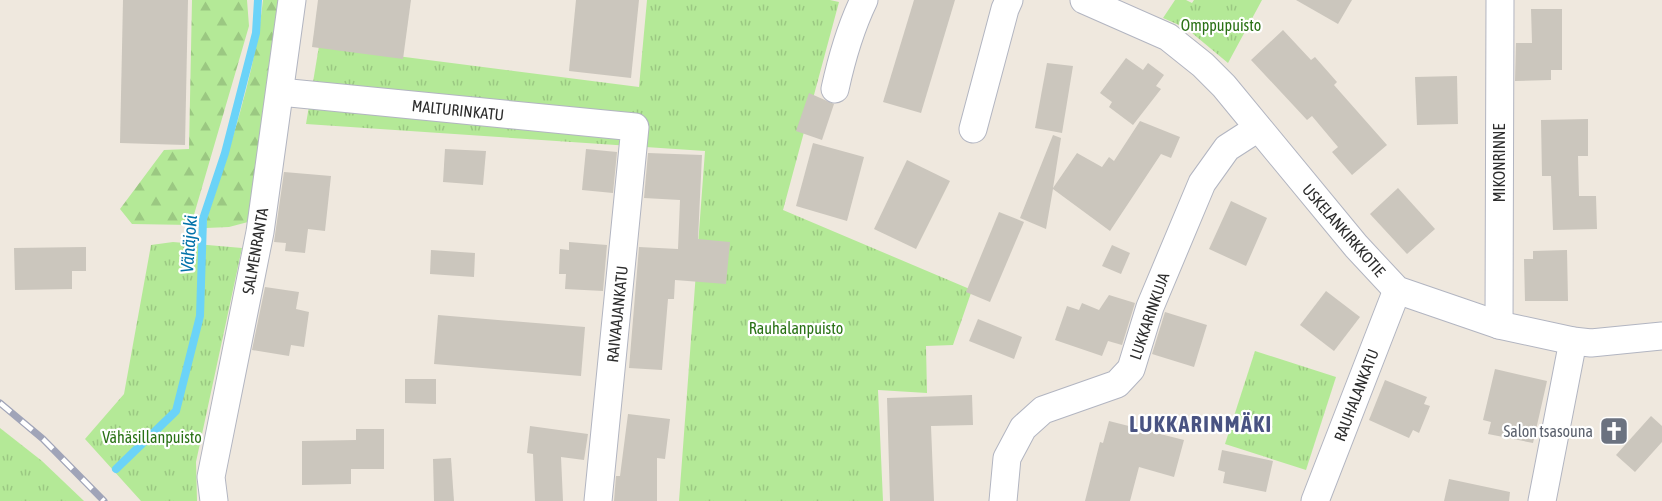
<svg xmlns="http://www.w3.org/2000/svg" width="1662" height="501" viewBox="0 0 1662 501" font-family="'Asap Condensed',sans-serif">
<defs>
<pattern id="forest-firs" width="22" height="20" patternUnits="userSpaceOnUse" patternTransform="scale(1.5)"><rect width="22" height="20" fill="#b4e997"/><path d="M5 1l3.5 6h-7zM16 11l3.5 6h-7z" fill="#9bc882"/></pattern>
<pattern id="park-tufts" width="24" height="20" patternUnits="userSpaceOnUse" patternTransform="scale(1.5)"><rect width="24" height="20" fill="#b4e997"/><path d="M3 7l-1-3M5 7V3M7 7l1-3M15 17l-1-3M17 17v-4M19 17l1-3" fill="none" stroke="#9bc882"/></pattern>
</defs>
<rect width="100%" height="100%" fill="#efe8de"/>
<!-- forest -->
<g fill="url(#forest-firs)">
<path d="M192 0H247L249 26 191 225 132 224 120 209 164 150 189 149Z"/>
<path d="M263 0H278L248 222 229 227 206 228 207 218C230 147 255 74 263 0Z"/>
</g>
<!-- park -->
<g fill="url(#park-tufts)">
<path d="M647 0H830L839 2 783 210 972 290 953 345 926 346 927 393 878 390 883 501H679L705 151 306 124 319 46 639 87Z"/>
<path d="M1175 0H1186L1192 3 1194 0H1262L1228 63 1186 28 1163 18Z"/>
<path d="M173 242 242 248 196 462 197 501H141L85 439 124 394 151 245Z"/>
<path d="M1255 351 1336 377 1306 470 1225 444Z"/>
<path d="M0 428 42 461 84 501H0Z"/>
</g>
<g fill="none" stroke-linecap="round" stroke-linejoin="round">
<!-- stream -->
<path stroke="#6bd3f8" stroke-width="8" d="M116 469 176 411 200 316 203 219 225 153 256 33 258 0"/>
</g>
<!-- building -->
<g fill="#cbc6bd">
<path d="M123 0H188L185 145 120 143Z"/>
<path d="M318 0H411L403 59 312 47Z"/>
<path d="M576 0H639L631 78 569 71Z"/>
<path d="M914 0H955L921 113 883 102Z"/>
<path d="M1296 0H1352L1338 24Z"/>
<path d="M1531 9H1562V70H1551V80L1515 81 1516 43H1532Z"/>
<path d="M1283 30 1311 60 1315 57 1337 82 1334 85 1387 145 1352 175 1332 152 1338 147 1312 116 1307 120 1251 60Z"/>
<path d="M1126 58 1143 70 1148 63 1164 75 1156 86 1161 89 1133 125 1109 107 1112 102 1100 93Z"/>
<path d="M1047 63 1073 66 1062 133 1035 128Z"/>
<path d="M1457 76 1458 124 1417 125 1415 77Z"/>
<path d="M809 93 834 104 822 140 796 131Z"/>
<path d="M1588 119V156H1578L1579 196H1596L1597 229 1553 230 1551 176H1542L1541 120Z"/>
<path d="M1140 121 1180 137 1171 158 1161 154 1110 231 1053 189 1046 229 1020 218 1053 135 1061 138 1053 188 1077 153 1102 167 1109 157 1114 161Z"/>
<path d="M813 143 864 157 847 221 796 206Z"/>
<path d="M445 149 486 151 483 185 443 182Z"/>
<path d="M586 149 617 152 613 193 582 190Z"/>
<path d="M648 153 702 155 698 239 730 242 726 284 675 280 674 299H668L662 370 629 368 639 247 678 249 680 200 644 198Z"/>
<path d="M907 160 950 181 916 249 874 229Z"/>
<path d="M284 172 331 176 325 231 308 229 305 253 285 251 286 243 274 242Z"/>
<path d="M1398 188 1435 229 1407 254 1370 214Z"/>
<path d="M1231 201 1267 218 1246 266 1209 249Z"/>
<path d="M999 212 1024 222 990 302 966 292Z"/>
<path d="M569 242 607 245 603 291 565 289 566 274H559L560 249 569 250Z"/>
<path d="M1112 245 1130 253 1121 274 1102 266Z"/>
<path d="M86 247V271H72V289L15 290 14 248Z"/>
<path d="M431 250 475 253 474 277 430 274Z"/>
<path d="M1567 250 1568 301H1525L1524 259H1533V251Z"/>
<path d="M265 287 299 292 296 309 309 312 304 347 291 345 289 356 252 350Z"/>
<path d="M1326 291 1360 317 1334 351 1300 325Z"/>
<path d="M1109 295 1135 303 1122 345 1108 341 1102 356 1055 340 1067 306 1079 310 1082 303 1099 310Z"/>
<path d="M1165 312 1207 325 1194 367 1152 354Z"/>
<path d="M438 315 585 327 581 376 434 364Z"/>
<path d="M978 319 1022 337 1014 359 969 341Z"/>
<path d="M1495 369 1547 381 1533 443 1488 434 1491 422 1483 420Z"/>
<path d="M405 379H436V404L405 403Z"/>
<path d="M1385 380 1427 397 1424 404 1430 406 1419 433 1413 430 1409 438 1369 420Z"/>
<path d="M972 395 973 425 931 426 934 501H890L887 398Z"/>
<path d="M628 414 670 419 665 459 657 458V501H614L616 476H620Z"/>
<path d="M1651 416 1662 426V442L1635 472 1616 455Z"/>
<path d="M1109 421 1184 440 1174 477 1139 467 1130 501H1085L1100 442 1103 443Z"/>
<path d="M530 426 588 434 584 460 561 457 563 501H535L533 454 527 453Z"/>
<path d="M356 429H384V469H351V484L302 485V441L356 440Z"/>
<path d="M1222 450 1273 461 1266 492 1223 483 1225 472 1218 470Z"/>
<path d="M451 458 454 501H434L433 459Z"/>
<path d="M1449 479 1510 492 1509 501H1444Z"/>
</g>
<g fill="none" stroke-linecap="round" stroke-linejoin="round">
<!-- minor casing -->
<g stroke="#b2b5c1" stroke-width="29">
<g id="minor">
<path d="M1084 0 1168 37 1203 65 1224 86 1356 246 1397 290 1499 325 1573 341 1591 343 1662 336"/>
<path d="M835 89C842 57 850 29 864 0"/>
<path d="M280 92 635 127 598 501"/>
<path d="M973 129 1005 9 1009 0"/>
<path d="M1499 325 1500 0"/>
<path d="M214 501 211 477 260 232 292 0"/>
<path d="M1003 501 1007 458 1023 428 1043 410 1117 384 1131 369 1150 307 1202 183 1227 148 1258 128"/>
<path d="M1315 501 1397 290"/>
<path d="M1542 501 1573 341"/>
</g>
</g>
<!-- minor -->
<use href="#minor" stroke="#fff" stroke-width="27"/>
<!-- rail casing -->
<g stroke="#a0a4b8" stroke-width="7">
<path id="rail" d="M0 403 43 439 104 501"/>
</g>
<!-- rail -->
<use href="#rail" stroke="#fff" stroke-width="4.5" stroke-dasharray="14" stroke-linecap="butt"/>
</g>
<!-- icons -->
<defs>
<g id="church-square" transform="scale(1.5)"><rect x="-9" y="-9" width="18" height="18" rx="4" fill="#6b7280" stroke="#fff"/><path d="M-1.2-6h2.4v3.5h3.3v2.4h-3.3V6h-2.4V-.1h-3.3v-2.4h3.3Z" fill="#fff"/></g>
</defs>
<g fill-rule="evenodd">
<use href="#church-square" x="1614" y="431"/>
</g>
<g text-anchor="middle" stroke-width="4.5" stroke-linejoin="round" paint-order="stroke">
<!-- park labels -->
<g font-size="16" fill="#297115" stroke="#fff">
<text x="1221" y="31">Omppupuisto</text>
<text x="796" y="334">Rauhalanpuisto</text>
<text x="152" y="443">Vähäsillanpuisto</text>
</g>
<!-- street labels -->
<g font-size="16" fill="#2d2d2d" stroke="#fff">
<text transform="translate(458 110) rotate(6)" y="6">MALTURINKATU</text>
<text transform="translate(1499 163) rotate(-90)" y="6">MIKONRINNE</text>
<text transform="translate(1344 230) rotate(49)" y="6">USKELANKIRKKOTIE</text>
<text transform="translate(255 251) rotate(-80)" y="6">SALMENRANTA</text>
<text transform="translate(617 314) rotate(-84)" y="6">RAIVAAJANKATU</text>
<text transform="translate(1149 316) rotate(-71)" y="6">LUKKARINKUJA</text>
<text transform="translate(1356 395) rotate(-69)" y="6">RAUHALANKATU</text>
</g>
<!-- worship labels -->
<g font-size="16" fill="#5b616d" stroke="#fff" text-anchor="end">
<text x="1593" y="437">Salon tsasouna</text>
</g>
<!-- water labels -->
<g font-size="18" font-style="italic" fill="#0372aa" stroke="#fff">
<text transform="translate(189 244) rotate(-86)" y="6">Vähäjoki</text>
</g>
<!-- district labels -->
<g font-size="22" font-weight="bold" letter-spacing="1.5" fill="#495382" stroke="#fff">
<text x="1201" y="432">LUKKARINMÄKI</text>
</g>
</g>
</svg>
